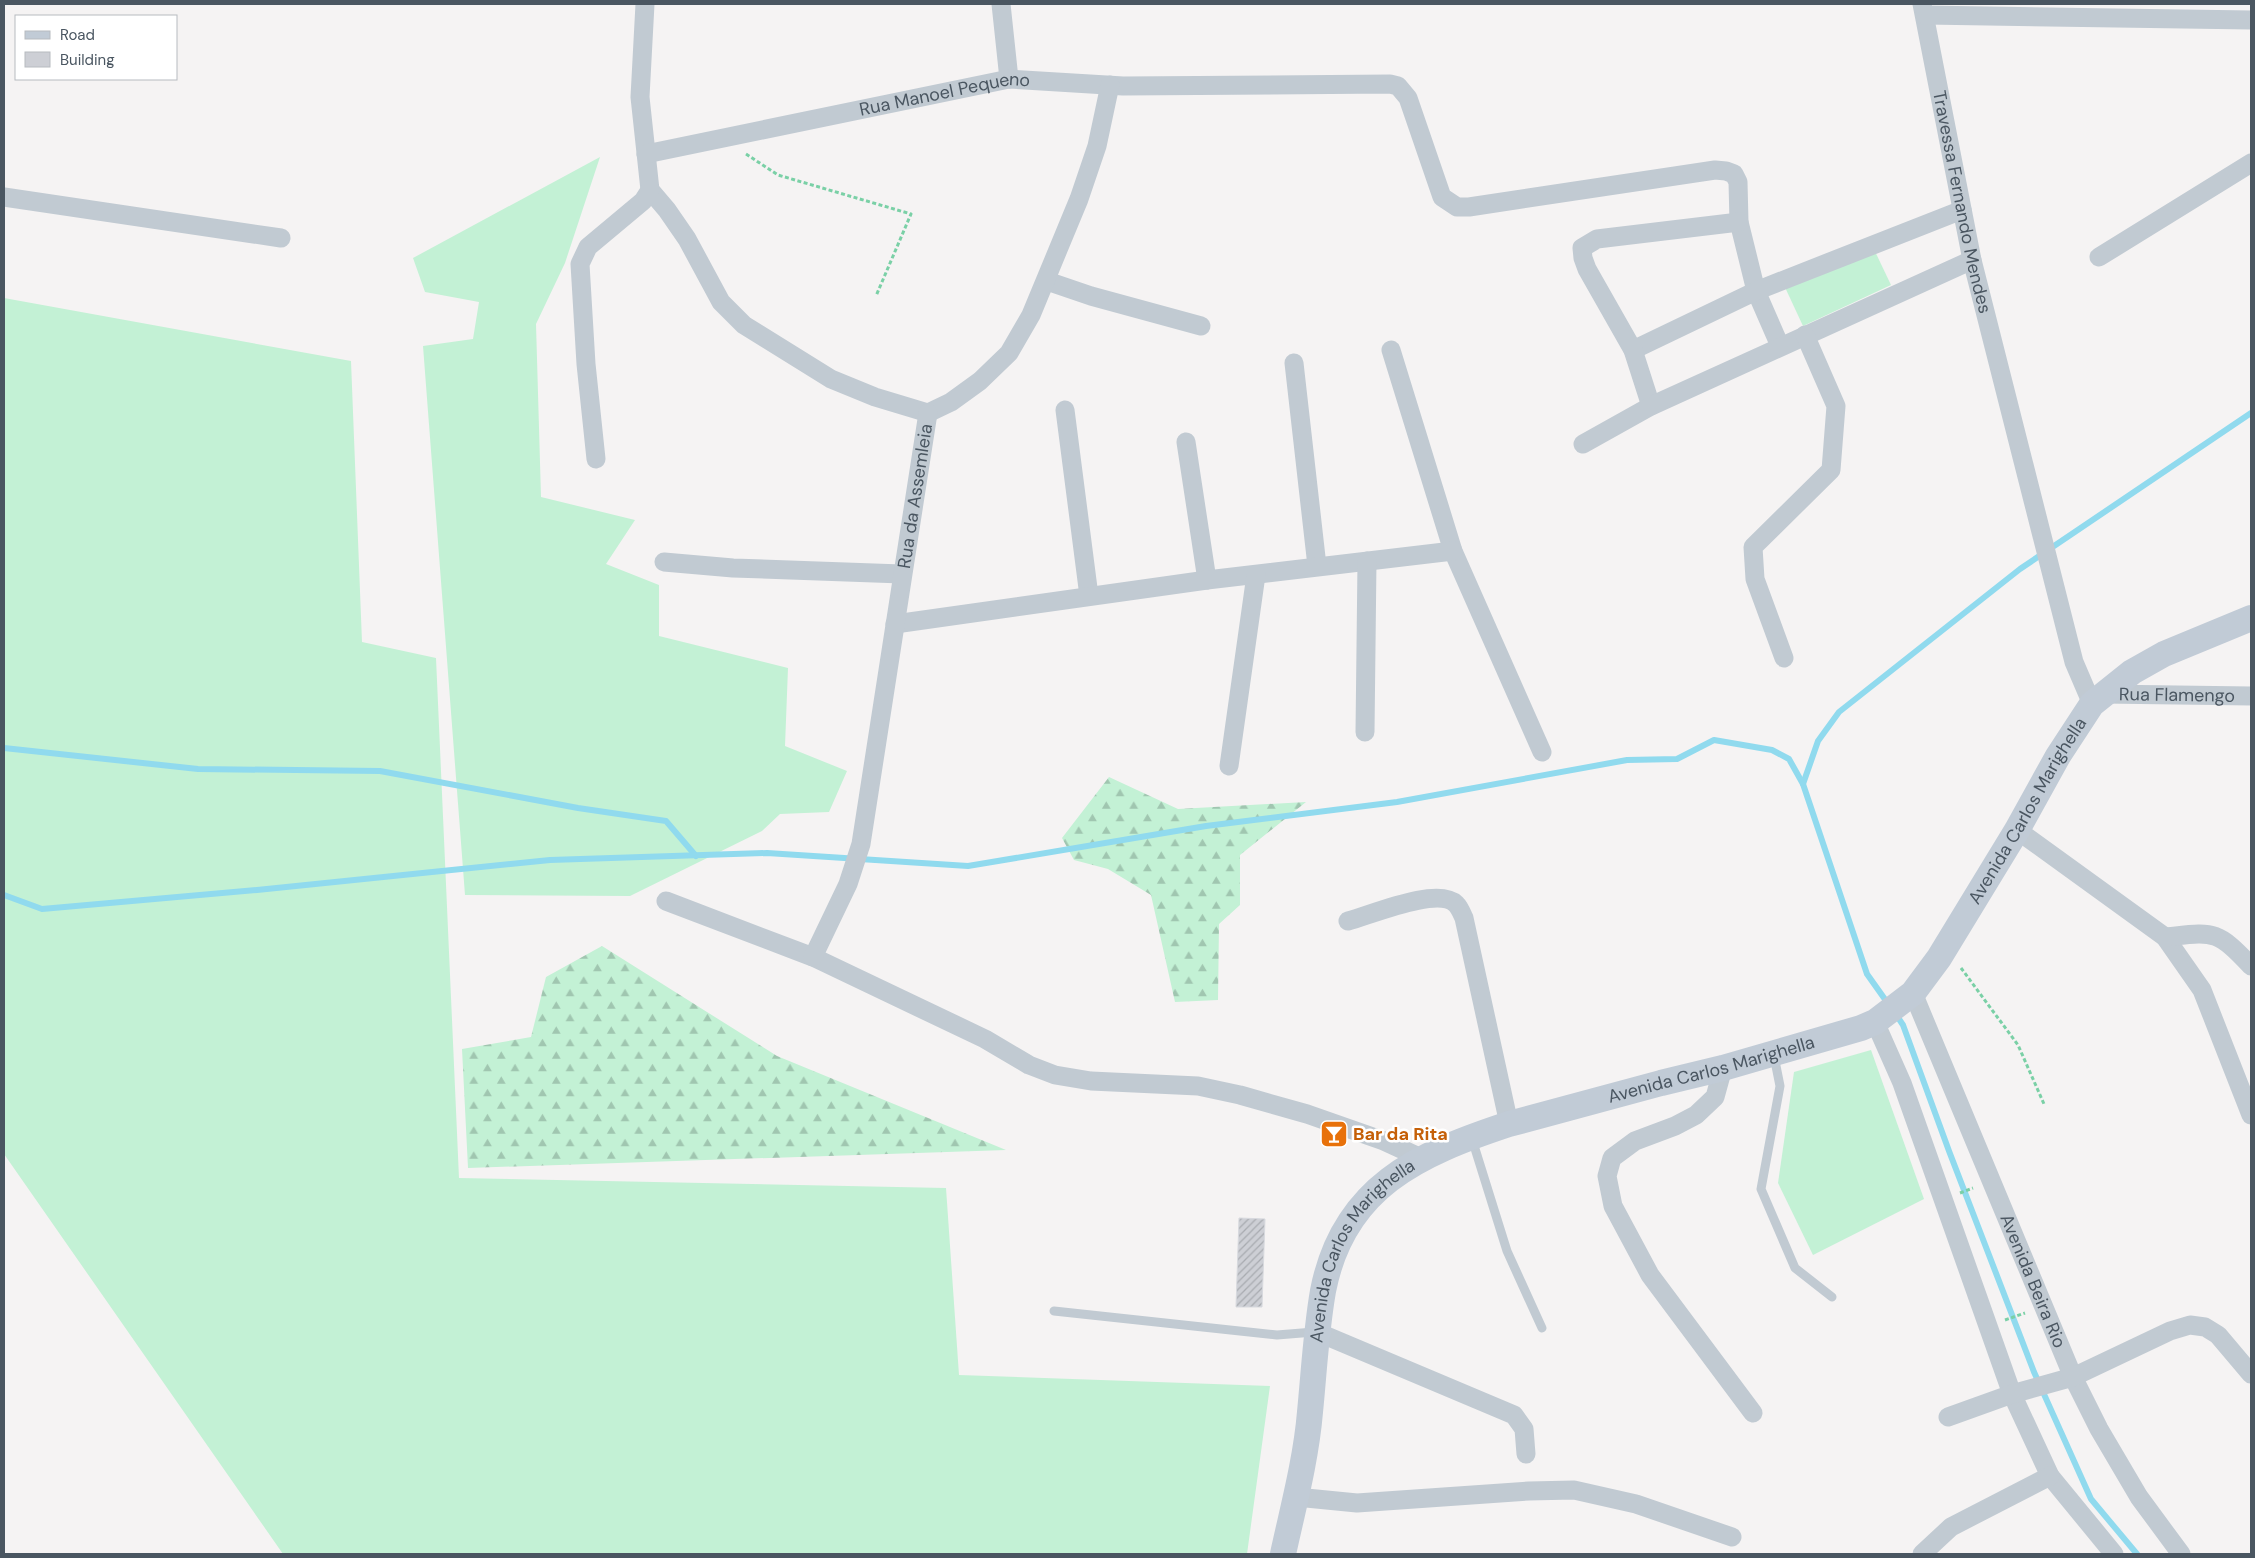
<svg xmlns="http://www.w3.org/2000/svg" width="2255" height="1558" viewBox="0 0 2255 1558" font-family="'DM Sans',sans-serif">
<defs>
<pattern id="forest-firs" width="22" height="20" patternUnits="userSpaceOnUse" patternTransform="scale(1.25)"><rect width="22" height="20" fill="#c3f1d5"/><path d="M5 1l3.5 6h-7zM16 11l3.5 6h-7z" fill="#a0c6b0"/></pattern>
<pattern id="building-hatch" width="6" height="6" patternUnits="userSpaceOnUse" patternTransform="scale(1.25)"><rect width="6" height="6" fill="#cdcfd5"/><path d="M-1 1l2-2M0 6l6-6M5 7l2-2" fill="none" stroke="#a8abb0"/></pattern>
</defs>
<rect width="100%" height="100%" fill="#f5f3f3"/>
<!-- grass -->
<g fill="#c3f1d5">
<path d="M600 157 565 263 536 324 541 497 635 520 606 564 659 585V636L788 668 785 746 847 771 829 812 780 814 762 831 630 896 465 895 423 346 473 339 479 302 425 292 413 258Z"/>
<path d="M1871 243 1891 285 1803 326 1783 283Z"/>
<path d="M4 298 351 361 362 642 436 658 459 1178 946 1188 959 1375 1270 1386 1247 1554H283L4 1154Z"/>
<path d="M1871 1050 1924 1199 1813 1255 1778 1183 1794 1072Z"/>
</g>
<!-- forest -->
<g fill="url(#forest-firs)">
<path d="M1109 777 1178 809 1306 802 1240 855V905L1219 924 1218 1000 1175 1002 1151 895 1108 869 1074 860 1062 838Z"/>
<path d="M602 946 777 1056 1006 1150 468 1168 462 1049 531 1037 546 977Z"/>
</g>
<g fill="none" stroke-linecap="round" stroke-linejoin="round">
<!-- stream -->
<g stroke="#90daee" stroke-width="6">
<path d="M4 748 198 769 380 771 578 808 666 821 696 856"/>
<path d="M1803 784 1818 741 1839 712 2020 569 2251 413"/>
<path d="M4 895 42 909 257 890 550 860 767 853 968 866 1206 826 1397 802 1627 760 1677 759 1714 740 1772 750 1789 759 1803 784 1867 974 1889 1005"/>
<path d="M1895 1013 1903 1025 1949 1151 2034 1372 2091 1499 2137 1554"/>
</g>
</g>
<!-- building -->
<path fill="url(#building-hatch)" stroke="#d7d9de" d="M1239 1218 1265 1219 1262 1307H1236Z"/>
<g fill="none" stroke-linecap="round" stroke-linejoin="round">
<!-- path -->
<g stroke="#7ad0a6" stroke-width="3" stroke-dasharray="4 2.5" stroke-linecap="butt">
<path d="M746 154 778 175 911 214 876 296"/>
<path d="M1961 968 2018 1045 2044 1104"/>
<path d="M1960 1193 1973 1188"/>
<path d="M2005 1320 2025 1313"/>
</g>
<!-- lane -->
<g stroke="#c1cad2" stroke-width="9">
<path d="M1774 1056 1780 1086 1761 1189 1795 1268 1832 1297"/>
<path d="M1472 1139 1507 1251 1542 1328"/>
<path d="M1054 1311 1277 1335 1314 1332"/>
</g>
<!-- street -->
<g stroke="#c1cad2" stroke-width="19">
<path d="M645 4 640 97 650 190 667 210 687 239 721 302 744 325 831 379 875 397 928 413"/>
<path d="M1001 4 1009 79"/>
<path id="s1" d="M1922 4 1972 260 2074 662 2092 704"/>
<path d="M1925 15 2251 20"/>
<path id="s2" d="M646 154 1009 79 1123 86 1390 84 1398 86 1408 98 1442 197 1457 207H1469L1715 170 1726 171 1734 174 1738 182 1739 222 1756 291 1780 346"/>
<path d="M4 197 281 238"/>
<path d="M2099 257 2251 163"/>
<path d="M1047 281 1091 296 1201 326"/>
<path d="M1391 350 1453 551 1542 752"/>
<path d="M1633 350 1756 291 1962 210"/>
<path d="M1294 363 1317 566"/>
<path d="M1651 406 1633 350 1587 269 1583 258 1582 248 1597 239 1739 222"/>
<path d="M1065 410 1089 596"/>
<path d="M928 413 951 402 980 381 1009 353 1031 315 1079 199 1097 146 1110 85"/>
<path d="M1186 442 1207 580"/>
<path d="M1583 444 1651 406 1972 260"/>
<path d="M596 459 586 364 580 264 588 247 643 201 650 190"/>
<path d="M664 562 733 568 902 574"/>
<path d="M895 624 1207 580 1453 551"/>
<path d="M1784 658 1755 579 1753 547 1831 470 1836 406 1805 335"/>
<path id="s3" d="M2103 694 2251 696"/>
<path d="M1365 732 1367 561"/>
<path d="M1229 766 1256 575"/>
<path d="M2017 830 2165 937 2202 990 2251 1115"/>
<path d="M666 901 813 957 985 1039 1029 1065 1055 1075 1091 1081 1198 1086 1240 1095 1307 1114 1384 1141 1421 1158"/>
<path d="M1348 921C1371 915 1438 886 1456 904 1460 908 1462 914 1464 918L1509 1124"/>
<path d="M2165 937C2214 932 2216 929 2251 966"/>
<path id="s4" d="M813 957 848 884 861 844 928 413"/>
<path id="s5" d="M1913 993 2073 1377 2099 1429 2139 1497 2181 1554"/>
<path d="M1875 1022 1902 1083 2012 1394 2050 1476 2114 1554"/>
<path d="M1723 1068 1715 1097 1696 1115 1675 1126 1635 1141 1612 1158 1607 1176 1613 1206 1650 1275 1753 1413"/>
<path d="M1317 1332 1514 1415 1524 1429 1526 1454"/>
<path d="M1948 1417 2012 1394 2073 1377 2170 1331 2190 1325 2205 1327 2218 1335 2251 1374"/>
<path d="M1296 1497 1357 1503 1529 1491 1574 1490 1636 1504 1732 1537"/>
<path d="M1922 1554 1951 1527 2050 1476"/>
</g>
<!-- secondary -->
<path stroke="#c1cbd6" stroke-width="26" id="s6" d="M1283 1554C1293 1508 1306 1460 1310 1412 1314 1372 1316 1331 1323 1291 1343 1187 1418 1154 1509 1124L1661 1083 1723 1068 1861 1028 1875 1022 1913 993 1939 958 2017 830 2058 756 2092 704 2132 672 2164 654 2251 618"/>
</g>
<!-- icons -->
<defs>
<g id="bar-square" transform="scale(1.4375)"><rect x="-9" y="-9" width="18" height="18" rx="4" fill="#e8710a" stroke="#fff"/><path d="M-6-5H6L.8 .8V4.5H3.5V6h-7V4.5H-.8V.8Z" fill="#fff"/></g>
</defs>
<g fill-rule="evenodd">
<use href="#bar-square" x="1334" y="1134"/>
</g>
<g text-anchor="middle" stroke-width="5" stroke-linejoin="round" paint-order="stroke">
<!-- street labels -->
<g font-size="18" fill="#4a5661" stroke="#fff">
<text dy="6" stroke="none"><textPath href="#s2" startOffset="305">Rua Manoel Pequeno</textPath></text>
<text dy="6" stroke="none"><textPath href="#s1" startOffset="202">Travessa Fernando Mendes</textPath></text>
<text dy="6" stroke="none"><textPath href="#s4" startOffset="475">Rua da Assemleia</textPath></text>
<text dy="6" stroke="none"><textPath href="#s3" startOffset="74">Rua Flamengo</textPath></text>
<text dy="6" stroke="none"><textPath href="#s6" startOffset="1175">Avenida Carlos Marighella</textPath></text>
<text dy="6" stroke="none"><textPath href="#s6" startOffset="741">Avenida Carlos Marighella</textPath></text>
<text dy="6" stroke="none"><textPath href="#s6" startOffset="321">Avenida Carlos Marighella</textPath></text>
<text dy="6" stroke="none"><textPath href="#s5" startOffset="312">Avenida Beira Rio</textPath></text>
</g>
<!-- food labels -->
<g font-size="18" font-weight="bold" fill="#c56008" stroke="#fff" text-anchor="start">
<text x="1353" y="1140">Bar da Rita</text>
</g>
</g>
<!-- border -->
<rect width="2255" height="1558" fill="none" stroke="#4a5661" stroke-width="10"/>
<!-- legend -->
<rect x="15" y="15" width="162" height="65" fill="#ffffff" stroke="#b7bbc0"/>
<rect x="25" y="31" width="25" height="8" fill="#c1cbd6" stroke="#b7bbc0"/>
<text x="60" y="40" font-size="15" fill="#4a5661">Road</text>
<rect x="25" y="52" width="25" height="15" fill="#cdcfd5" stroke="#b7bbc0"/>
<text x="60" y="65" font-size="15" fill="#4a5661">Building</text>
</svg>
